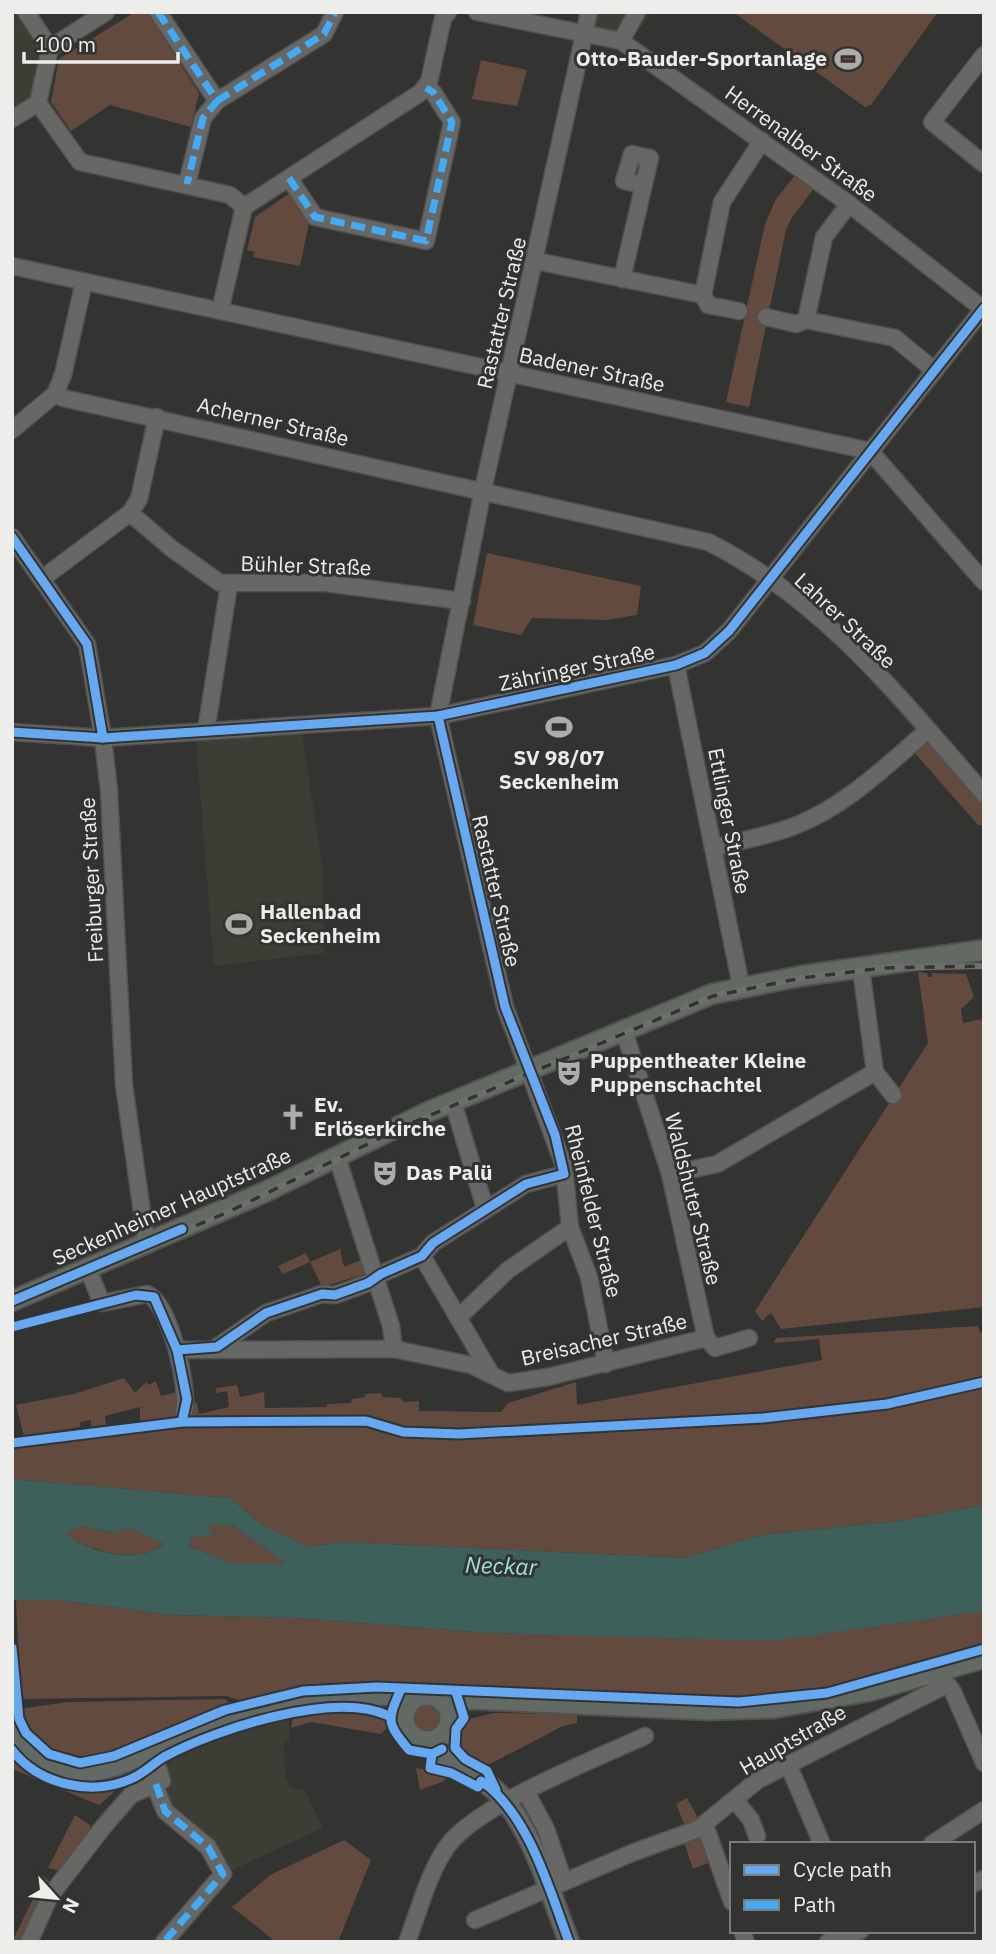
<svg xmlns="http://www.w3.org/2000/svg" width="996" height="1954" viewBox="0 0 996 1954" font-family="'IBM Plex Sans',sans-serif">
<rect width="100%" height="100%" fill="#333332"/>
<!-- built -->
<g fill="#3c3d35">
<path d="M16 12H21L45 49 34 99 12 114V14Z"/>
<path d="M597 12H652L632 39 592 29Z"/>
<path d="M302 734 323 871 324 953 214 966 196 741Z"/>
<path d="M289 1717V1740L284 1743 285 1776 290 1787 305 1791 323 1828 228 1872 170 1810 164 1790 170 1784 164 1761 212 1739Z"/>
</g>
<!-- green -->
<g fill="#634a3f">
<path d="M135 12 148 13 199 93 191 127 110 105 71 131 51 102 59 59Z"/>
<path d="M733 12H938L871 105 865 107Z"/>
<path d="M481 60 527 70 517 106 472 99Z"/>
<path d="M796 174 815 187 791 219 786 230 749 407 726 402 765 224 776 199Z"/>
<path d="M290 193 309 223 300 266 253 257 254 252 247 250 255 217Z"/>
<path d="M487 553 641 586 637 615 607 620 532 618 521 635 473 625Z"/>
<path d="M931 739 984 800V825H978L915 753Z"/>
<path d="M918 972 927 973 928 977H932V973L966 974 974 997 961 1009 963 1023 984 1019V1307L781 1329 771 1313 762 1321 755 1311 928 1043Z"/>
<path d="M340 1249 344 1267 364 1259 368 1273 322 1287 310 1262 283 1274 278 1266 306 1253 310 1262Z"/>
<path d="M978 1326 980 1333 984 1332V1380L887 1402 788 1414 466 1431 404 1430 366 1418 190 1416 192 1404 197 1403 199 1414 229 1407 227 1391 216 1393V1388L237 1385 240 1397 264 1392 265 1408 327 1407V1404L351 1403 352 1399 365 1397V1394L381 1393 383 1397 400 1398 404 1402 419 1401V1411L501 1412 508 1403 576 1382 577 1405 822 1360 819 1339 774 1343 776 1338Z"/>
<path d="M124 1378 135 1393 146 1382 149 1385 156 1381 161 1396 178 1392V1420L140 1424V1407L105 1416 106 1425 91 1427V1420L80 1422V1427L24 1436 16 1405 74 1394Z"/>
<path d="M984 1384V1505L899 1521 762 1535 685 1558 341 1542 309 1547 260 1524 230 1498 12 1479V1446L117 1431 287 1421 366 1424 402 1434 462 1438 600 1427 765 1421 888 1406Z"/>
<path d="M205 1525H232L289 1564H233L189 1546 191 1537 213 1533Z"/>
<path d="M83 1526 113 1533 130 1528 164 1544C133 1566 94 1551 64 1534Z"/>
<path d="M16 1600H58L171 1615 298 1618 488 1633 722 1638 855 1629 984 1611V1645L867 1681 783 1696 669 1699 371 1682 307 1686 245 1702 226 1696 21 1699Z"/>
<path d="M225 1699 233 1706C196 1719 112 1764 79 1761 65 1760 51 1754 39 1746 27 1737 20 1724 19 1709L68 1702Z"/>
<circle cx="427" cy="1719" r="16"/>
<path d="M352 1710 384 1716 387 1728 381 1734 375 1733 311 1722 291 1728 293 1716Z"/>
<path d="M494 1713 577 1714V1723L563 1726 490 1764H480L460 1751 458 1732 466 1720Z"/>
<path d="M12 1753C44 1789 84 1785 127 1775L133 1781 123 1784 99 1805 12 1769Z"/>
<path d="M416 1768 447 1774 444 1781 420 1790Z"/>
<path d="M687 1798 699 1820 686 1828 676 1804Z"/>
<path d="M75 1815 90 1825 91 1834 63 1871 48 1868Z"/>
<path d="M698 1837 702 1840 711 1862 693 1869 684 1842Z"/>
<path d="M344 1840 371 1860 338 1942H276L232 1907 270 1875Z"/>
<path d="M44 1876 51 1884 24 1942H12Z"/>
</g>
<!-- water -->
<path fill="#3e605a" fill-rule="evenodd" d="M12 1479 230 1498 260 1524 309 1547 341 1542 685 1558 762 1535 899 1521 984 1505V1611L772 1641 488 1633 298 1618 171 1615 58 1600H12ZM206 1525H232L287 1564H233L189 1546 191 1537 214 1534ZM83 1526 113 1533 130 1528 164 1544C134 1566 93 1552 65 1534Z"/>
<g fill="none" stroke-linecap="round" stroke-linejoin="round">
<!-- minor casing -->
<g stroke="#515151" stroke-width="19">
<g id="minor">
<path d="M26 12 50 48"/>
<path d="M158 12 217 101 203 118 187 184"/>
<path d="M477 12 621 41 849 204 983 309"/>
<path d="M589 12 483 490 438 716 505 1007 564 1166 570 1227 589 1277 606 1364"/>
<path d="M621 41 637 12"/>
<path d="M984 55 932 122 984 164"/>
<path d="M217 101 324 34 335 12"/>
<path d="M38 103 80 162 230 195 244 207"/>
<path d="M12 119 38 103 50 48 106 12"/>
<path d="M289 178 315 217 426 241 452 122 433 92 426 88"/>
<path d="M849 204 824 237 806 320 895 338 935 371"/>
<path d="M536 261 703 295 722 202 762 141"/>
<path d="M12 266 870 451 984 582"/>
<path d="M622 279 650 158 632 154 624 181 644 185"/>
<path d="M703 295 708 305 739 311"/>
<path d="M220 311 244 207 420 93 429 82 443 18 448 12"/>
<path d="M766 317 796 324 806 320"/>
<path d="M55 394 63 398 708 542C823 599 901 699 984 794"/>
<path d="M12 430 55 394 63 375 84 282"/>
<path d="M130 513 171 548 220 583H326L462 601"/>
<path d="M12 537 87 644 103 738 109 791 124 1085 145 1233 149 1244"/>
<path d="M43 578 130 513 139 499 157 417"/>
<path d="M676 665 741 986"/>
<path d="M206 731 229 585"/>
<path d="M12 732 103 738 438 716 676 665 705 653 729 631 984 308"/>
<path d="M713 848C739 841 767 836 792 827 845 807 886 766 928 730"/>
<path d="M624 1031 670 1174 706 1338"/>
<path d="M875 1072 893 1095"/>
<path d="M453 1102 485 1208"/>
<path d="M337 1157 391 1326 394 1349"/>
<path d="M670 1174 717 1164 875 1072 861 969"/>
<path d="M422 1256 491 1374"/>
<path d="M88 1270 102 1303 147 1294C169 1301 190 1390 184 1412"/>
<path d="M460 1316 508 1270 570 1227"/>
<path d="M706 1338 715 1348 749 1338"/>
<path d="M217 1347 266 1313 322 1294 335 1295 368 1283 381 1274 422 1256 433 1243 526 1184 564 1174"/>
<path d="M177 1350 394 1349 471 1365 508 1383 548 1377 706 1338"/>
<path d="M788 1764 822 1844"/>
<path d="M150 1774 165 1811 208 1847 223 1874 164 1942"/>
<path d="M526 1792 546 1829 564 1882"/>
<path d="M735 1800 751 1820 757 1836"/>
<path d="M705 1825 732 1902"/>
<path d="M932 1844 984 1810"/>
<path d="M973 1884 984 1879"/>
<path d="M475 1920 632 1853 698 1829 758 1780 942 1687 949 1686 953 1692 984 1763"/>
<path d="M742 1931 746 1942"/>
<path d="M29 1942 50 1896 104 1826 131 1795 162 1781 156 1762 145 1752"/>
<path d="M407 1942C419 1911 429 1870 449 1844 481 1803 596 1759 645 1736"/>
<path d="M828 1942 860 1931"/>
</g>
</g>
<!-- major casing -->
<g stroke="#515151" stroke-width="23">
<g id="major">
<path d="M12 1301 265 1192 428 1112 712 994 801 976 984 950"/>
<circle cx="427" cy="1718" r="23"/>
<path d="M443 1702 471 1699 707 1710 774 1708 870 1691 984 1658"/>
<path d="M12 1727C27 1755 52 1773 85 1772 119 1771 175 1739 209 1726 254 1708 301 1700 349 1698 373 1697 388 1691 411 1701"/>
<path d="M430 1741C448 1767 480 1773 501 1796 533 1832 552 1897 569 1942"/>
</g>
</g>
<!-- minor -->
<use href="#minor" stroke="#676766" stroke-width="16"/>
<!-- major -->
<use href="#major" stroke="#636a63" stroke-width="19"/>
<!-- rail casing -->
<g stroke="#6e6e6d" stroke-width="6">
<path id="rail" d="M12 1304 228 1212 407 1125 713 996 802 978 883 968 984 966"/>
</g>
<!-- rail -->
<use href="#rail" stroke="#333431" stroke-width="3.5" stroke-dasharray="10" stroke-linecap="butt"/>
<!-- quiet -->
<g stroke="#42abf6" stroke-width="7" stroke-dasharray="14 7" stroke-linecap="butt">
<path d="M158 12 217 101 203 118 187 184"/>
<path d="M217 101 324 34 335 12"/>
<path d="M289 178 315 217 426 241 452 122 433 92 426 88"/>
<path d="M156 1784 165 1811 208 1847 223 1874 164 1942"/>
</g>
<!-- cycleway casing -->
<g stroke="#333431" stroke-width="13">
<g id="cycleway">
<path d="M12 537 87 644 103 738"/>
<path d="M12 732 103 738 438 716 676 665 705 653 729 631 984 308"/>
<path d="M12 1301 182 1229"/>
<path d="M12 1327 136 1295 154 1297 177 1350 187 1399 182 1422"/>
<path d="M177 1350 217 1347 266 1313 322 1294 335 1295 368 1283 381 1274 422 1256 433 1243 526 1184 564 1174 555 1135 505 1007 438 716"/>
<path d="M12 1443 182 1422 366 1421 403 1432 459 1434 763 1418 887 1404 984 1382"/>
<path d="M12 1648 19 1719 26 1733 49 1754 80 1763 114 1756 225 1710 303 1691 377 1687 739 1702 827 1693 984 1649"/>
<path d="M401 1689C387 1721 386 1722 409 1750L432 1754 442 1749"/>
<path d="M456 1692 464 1718 456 1729 455 1748 465 1759 487 1771 496 1790"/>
<path d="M12 1750C39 1785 93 1797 133 1778 144 1773 154 1763 164 1757 216 1729 335 1690 389 1716"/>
<path d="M432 1754 430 1768 451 1773 478 1787 481 1781C528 1812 550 1891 569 1942"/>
</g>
</g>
<!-- cycleway -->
<use href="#cycleway" stroke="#66a8f1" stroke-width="9"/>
</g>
<!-- icons -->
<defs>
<g id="stadium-bare" transform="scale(2.1)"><path d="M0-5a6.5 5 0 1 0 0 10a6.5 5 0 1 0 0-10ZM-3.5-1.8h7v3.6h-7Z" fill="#acacab" stroke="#333431" stroke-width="2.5" paint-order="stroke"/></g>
<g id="theatre-bare" transform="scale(2.1)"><path d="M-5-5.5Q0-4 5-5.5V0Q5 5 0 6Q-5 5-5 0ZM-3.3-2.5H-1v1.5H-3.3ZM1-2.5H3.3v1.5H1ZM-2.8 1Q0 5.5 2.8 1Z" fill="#acacab" stroke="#333431" stroke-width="2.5" paint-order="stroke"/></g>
<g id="church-bare" transform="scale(2.1)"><path d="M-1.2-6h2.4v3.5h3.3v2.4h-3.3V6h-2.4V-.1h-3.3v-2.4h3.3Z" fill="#acacab" stroke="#333431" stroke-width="2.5" paint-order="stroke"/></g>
</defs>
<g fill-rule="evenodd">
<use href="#stadium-bare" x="848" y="59"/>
<use href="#stadium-bare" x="559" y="727"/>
<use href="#stadium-bare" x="239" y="924"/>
<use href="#theatre-bare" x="569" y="1073"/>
<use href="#church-bare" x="293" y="1117"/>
<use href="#theatre-bare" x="385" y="1173"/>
</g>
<g text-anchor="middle" stroke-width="6" stroke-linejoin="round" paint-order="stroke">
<!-- poi labels -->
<g font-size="21" font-weight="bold" fill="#ededec" stroke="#333431" text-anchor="start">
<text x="827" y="66" text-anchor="end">Otto-Bauder-Sportanlage</text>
<text x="559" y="765" text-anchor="middle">SV 98/07<tspan x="559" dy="24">Seckenheim</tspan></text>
<text x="260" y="919">Hallenbad<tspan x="260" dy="24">Seckenheim</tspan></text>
<text x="590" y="1068">Puppentheater Kleine<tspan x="590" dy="24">Puppenschachtel</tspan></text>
<text x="314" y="1112">Ev.<tspan x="314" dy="24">Erlöserkirche</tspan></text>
<text x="406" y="1180">Das Palü</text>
</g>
<!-- street labels -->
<g font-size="21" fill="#ededec" stroke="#333431">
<text transform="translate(801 144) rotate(36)" y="7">Herrenalber Straße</text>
<text transform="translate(502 313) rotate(-77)" y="7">Rastatter Straße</text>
<text transform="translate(592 370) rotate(12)" y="7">Badener Straße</text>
<text transform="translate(273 422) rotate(13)" y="7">Acherner Straße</text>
<text transform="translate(306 566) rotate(2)" y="7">Bühler Straße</text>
<text transform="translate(845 621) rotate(43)" y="7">Lahrer Straße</text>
<text transform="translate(577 668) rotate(-12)" y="7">Zähringer Straße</text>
<text transform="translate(729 821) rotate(79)" y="7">Ettlinger Straße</text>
<text transform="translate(92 880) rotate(-93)" y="7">Freiburger Straße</text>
<text transform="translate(496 891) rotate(77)" y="7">Rastatter Straße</text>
<text transform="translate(693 1199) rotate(76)" y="7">Waldshuter Straße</text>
<text transform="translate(172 1207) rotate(-24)" y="7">Seckenheimer Hauptstraße</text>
<text transform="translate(593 1211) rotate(76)" y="7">Rheinfelder Straße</text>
<text transform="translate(604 1340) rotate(-13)" y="7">Breisacher Straße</text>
<text transform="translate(793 1740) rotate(-30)" y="7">Hauptstraße</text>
</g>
<!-- water labels -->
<g font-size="23" font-style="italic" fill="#99e2d3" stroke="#333431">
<text transform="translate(501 1566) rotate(2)" y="8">Neckar</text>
</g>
</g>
<!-- border -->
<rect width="996" height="1954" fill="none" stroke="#ededec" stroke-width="28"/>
<!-- legend -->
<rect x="730" y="1842" width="245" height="91" fill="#333431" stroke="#7d7e7c" stroke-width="2"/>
<rect x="744" y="1865" width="35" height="10" fill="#66a8f1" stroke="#7d7e7c" stroke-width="2"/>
<text x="793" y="1877" font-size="21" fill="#ededec">Cycle path</text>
<rect x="744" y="1900" width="35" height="10" fill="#42abf6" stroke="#7d7e7c" stroke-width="2"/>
<text x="793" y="1912" font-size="21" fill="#ededec">Path</text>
<!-- north arrow -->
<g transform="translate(56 1898) rotate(117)" stroke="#333431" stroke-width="5" paint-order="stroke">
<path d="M0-5L12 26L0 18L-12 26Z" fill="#ededec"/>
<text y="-10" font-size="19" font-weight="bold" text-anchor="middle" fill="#ededec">N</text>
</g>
<!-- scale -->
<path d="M24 52v10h154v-10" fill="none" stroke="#ededec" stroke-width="3.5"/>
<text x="35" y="52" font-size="21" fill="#ededec" stroke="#333431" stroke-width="5" paint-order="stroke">100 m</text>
</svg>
